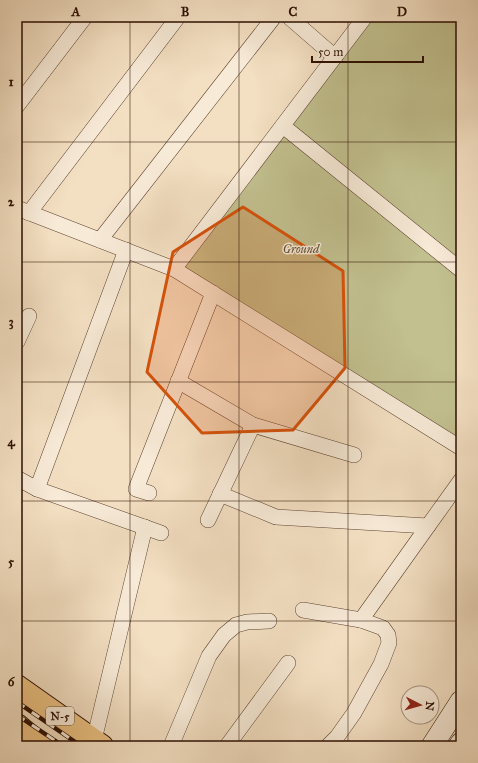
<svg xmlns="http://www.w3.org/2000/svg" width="478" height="763" viewBox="0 0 478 763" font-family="'IM FELL Great Primer',serif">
<rect width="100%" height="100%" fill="#f3dfc2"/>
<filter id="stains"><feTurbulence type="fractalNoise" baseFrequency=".005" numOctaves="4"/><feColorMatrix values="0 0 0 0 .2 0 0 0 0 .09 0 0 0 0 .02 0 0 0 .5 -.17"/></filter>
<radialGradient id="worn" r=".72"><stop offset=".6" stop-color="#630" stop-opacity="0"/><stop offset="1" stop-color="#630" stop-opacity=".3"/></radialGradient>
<!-- green -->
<path fill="#c2c08f" stroke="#766748" d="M365 17H461V448L174 269Z"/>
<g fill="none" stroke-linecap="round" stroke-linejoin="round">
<!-- street casing -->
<g stroke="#5d4230" stroke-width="16">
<g id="street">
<path d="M289 17 335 57"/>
<path d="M17 106 85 17"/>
<path d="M283 126 461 270"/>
<path d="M17 208 174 269 461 448"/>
<path d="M29 213 178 17"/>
<path d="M100 240 274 17"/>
<path d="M174 269 365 17"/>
<path d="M17 342 29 316"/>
<path d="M178 381 253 425 354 455"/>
<path d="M17 478 37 489 161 533"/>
<path d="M37 489 126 250"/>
<path d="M149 493 136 489 213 293"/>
<path d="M220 494 276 517 428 526"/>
<path d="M208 520 253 425"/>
<path d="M303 610 361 620 428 526 461 480"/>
<path d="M94 740 145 527"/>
<path d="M171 746 209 656 224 635 236 625 247 622 269 621"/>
<path d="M227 746 288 663"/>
<path d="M328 746 337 737 354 713 381 664 389 643 388 635 383 628 361 620"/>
</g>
</g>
<!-- secondary casing -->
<g stroke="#2b0e00" stroke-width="22">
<g id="secondary">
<path d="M432 746 461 701"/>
<path d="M459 746 461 743"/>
</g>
</g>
<!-- primary casing -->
<g stroke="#2b0e00" stroke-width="24">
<g id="primary">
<path d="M17 686 102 746"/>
<path d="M17 725 42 746"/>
</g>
</g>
<!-- street -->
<use href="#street" stroke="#f7ead7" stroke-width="15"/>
<!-- secondary -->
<use href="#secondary" stroke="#f7ead7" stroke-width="21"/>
<!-- primary -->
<use href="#primary" stroke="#eac081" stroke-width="22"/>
<!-- rail casing -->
<g stroke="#2b0e00" stroke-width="4.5">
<g id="rail">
<path d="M17 702 81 746"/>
<path d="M17 715 63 746"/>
</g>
</g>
<!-- rail -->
<use href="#rail" stroke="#f7ead7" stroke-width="3" stroke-dasharray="9" stroke-linecap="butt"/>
</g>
<!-- marked area -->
<path fill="#d5520b" fill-opacity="0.2" stroke="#d5520b" stroke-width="3" stroke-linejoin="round" d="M243 207 343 271 345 368 293 430 202 433 147 372 173 252Z"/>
<!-- grid -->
<path fill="none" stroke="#2b0e00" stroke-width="1" stroke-opacity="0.55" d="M130 17V746M239 17V746M348 17V746M17 142H461M17 262H461M17 382H461M17 501H461M17 621H461"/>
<g text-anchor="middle" stroke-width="3" stroke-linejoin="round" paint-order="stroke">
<!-- shield labels -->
<rect fill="#f7ead7" stroke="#685040" stroke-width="1" x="46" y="707" width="28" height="18" rx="3"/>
<g font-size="11" font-weight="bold" fill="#2b0e00">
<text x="60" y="720">N-5</text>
</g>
<!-- park labels -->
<g font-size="12" font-style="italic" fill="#604c32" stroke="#f7ead7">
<text x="301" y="253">Ground</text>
</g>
</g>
<!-- margin -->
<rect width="478" height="763" fill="none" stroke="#f3dfc2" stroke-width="44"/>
<!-- north arrow -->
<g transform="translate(420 705) rotate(96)"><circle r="19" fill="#f7ead7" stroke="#a59281"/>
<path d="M0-3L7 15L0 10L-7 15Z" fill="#8f2418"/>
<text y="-6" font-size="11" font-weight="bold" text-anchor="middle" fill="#2b0e00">N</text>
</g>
<!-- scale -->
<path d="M312 56v6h111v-6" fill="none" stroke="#2b0e00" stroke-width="2"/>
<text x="318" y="56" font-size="12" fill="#2b0e00" stroke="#f7ead7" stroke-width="3" paint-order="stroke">50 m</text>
<rect x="22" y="22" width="434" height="719" fill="none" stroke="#2b0e00" stroke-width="1.5"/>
<g font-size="13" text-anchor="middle" font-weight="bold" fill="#2b0e00">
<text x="76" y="16">A</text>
<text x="185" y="16">B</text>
<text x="293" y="16">C</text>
<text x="402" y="16">D</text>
<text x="11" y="86">1</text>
<text x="11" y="206">2</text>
<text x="11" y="326">3</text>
<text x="11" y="446">4</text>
<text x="11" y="566">5</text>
<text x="11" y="686">6</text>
</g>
<rect width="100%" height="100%" filter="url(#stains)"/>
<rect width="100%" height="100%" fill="url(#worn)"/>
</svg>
